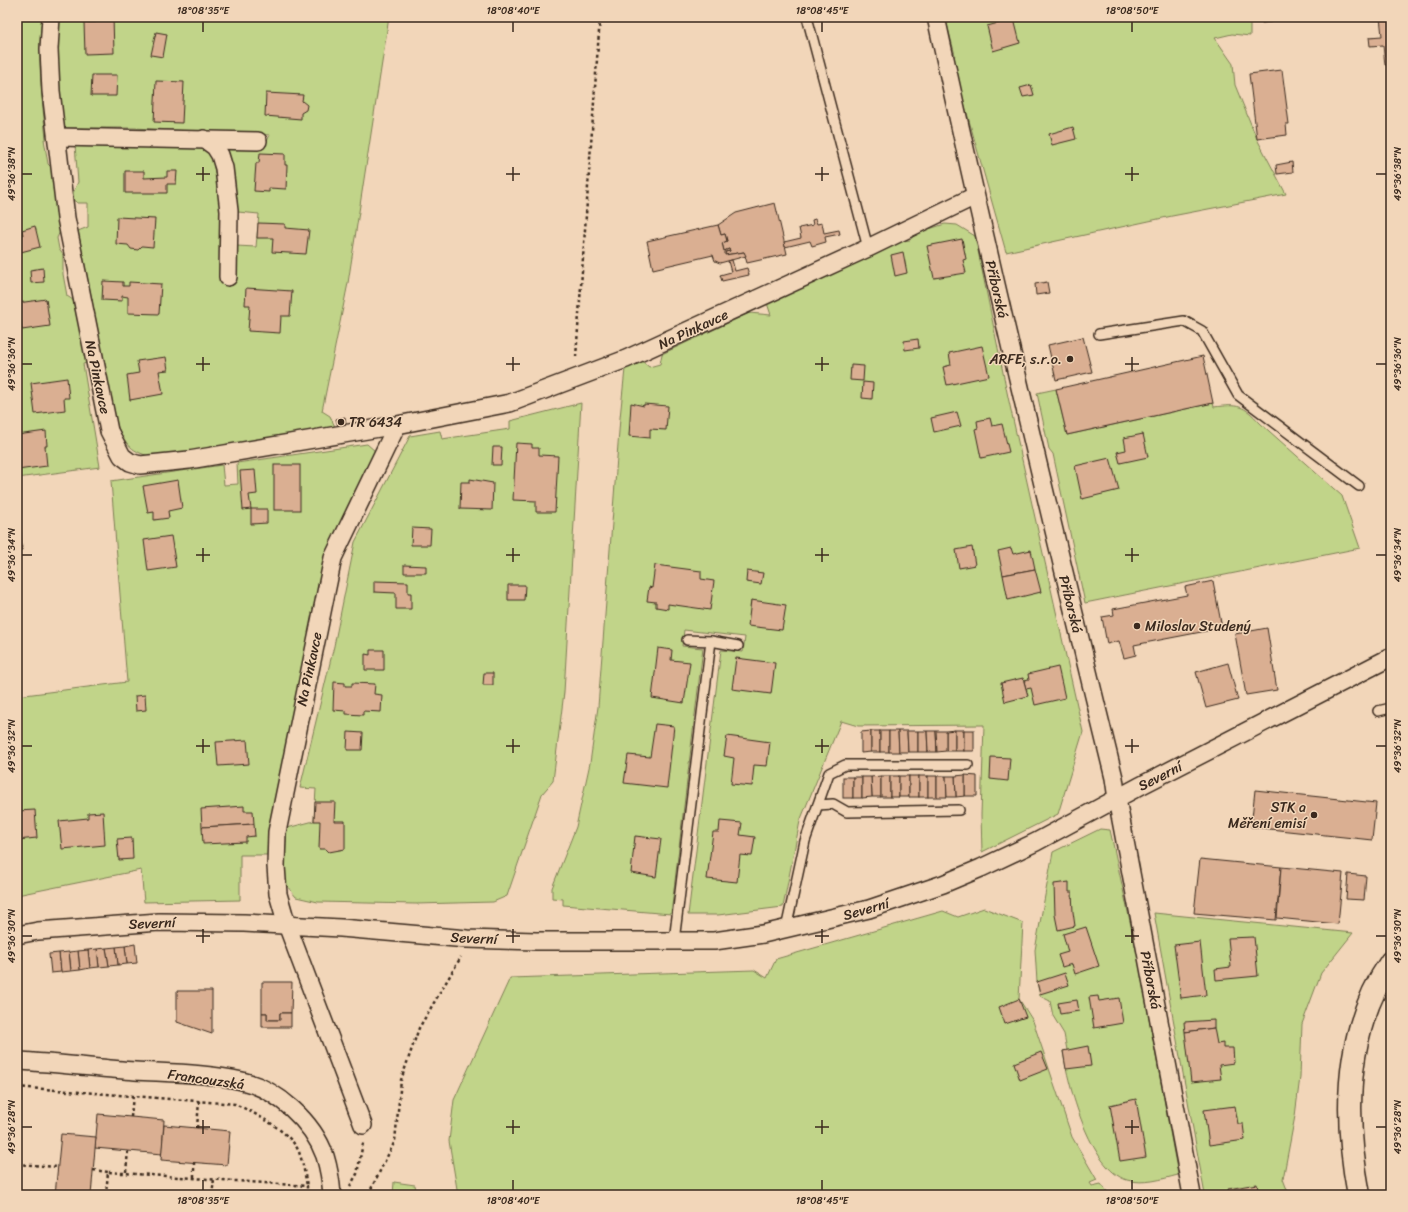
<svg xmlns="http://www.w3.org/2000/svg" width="1408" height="1212" viewBox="0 0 1408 1212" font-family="Sriracha,sans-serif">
<rect width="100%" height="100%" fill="#f2d6b9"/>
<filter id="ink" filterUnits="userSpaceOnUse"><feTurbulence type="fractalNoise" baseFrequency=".025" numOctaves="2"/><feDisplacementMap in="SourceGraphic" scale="8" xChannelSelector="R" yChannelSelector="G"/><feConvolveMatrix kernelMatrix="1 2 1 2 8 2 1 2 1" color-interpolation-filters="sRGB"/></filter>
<g filter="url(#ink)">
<!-- green -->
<g fill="#c1d489" stroke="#7e7f54">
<path d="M17 17H42C37 57 42 98 46 139H44L48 164 53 169 55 185 53 189 56 193 60 231 57 238 59 249 63 255V274L67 296 73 300 87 363 83 364 100 467 17 478Z"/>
<path d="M58 17H389L348 283 322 411 330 416 336 429 154 457C132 453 125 444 117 425L78 231 88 227V203H78L73 200V193L78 182 75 145 144 143 208 149 212 156 222 211 236 246 256 247 259 214 238 212 234 174 225 145 264 147 270 135 134 128H63L58 63Z"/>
<path d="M945 17H1250V36L1232 34 1215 38 1233 64 1235 85 1257 139 1286 194 1172 216 1006 252 952 60 955 55Z"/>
<path d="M945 224 957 225 975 236 1008 397 1083 732 1058 814 982 852 981 815 984 725 858 726 841 721 800 821 783 907 718 915H688L721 650 743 652 745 637 684 630 682 646 703 648 671 914 563 905V899L552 898V888L576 827 590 763 598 707 620 418 625 369 642 361 649 367 660 364 662 354 749 313 771 315 767 303 886 243 910 240 916 233Z"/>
<path d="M1056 389 1067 435 1213 403 1214 407C1238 404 1244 405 1260 423L1342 496 1360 548 1085 603 1053 454 1049 449 1037 393Z"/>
<path d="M581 403 564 692 553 781 542 794 507 896 493 902 416 904 318 902 296 897 287 886 284 873 287 828 314 821 316 789 300 788 334 646 355 542 410 436 440 431 442 439 510 429V421Z"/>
<path d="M367 444 375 451 330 549 270 823 267 855H240V900L144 902 141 870 17 895V696L127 682 111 481 222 465 224 485 238 484 237 463Z"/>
<path d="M1100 829 1110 830 1138 958 1178 1175C1162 1179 1144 1185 1127 1180 1090 1169 1068 1085 1063 1051L1067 1050 1064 1034 1053 1016 1050 1001 1040 996 1037 982 1035 950 1053 852Z"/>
<path d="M984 908 1023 923 1019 999 1033 1021 1072 1137 1097 1180 1090 1183 1092 1186 1101 1184 1110 1195H458L449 1141 454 1100 510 978 754 970 767 978 776 959 943 911 958 917Z"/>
<path d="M1154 913 1353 933 1321 973 1302 1024 1300 1077 1295 1116 1283 1179 1289 1195H1205Z"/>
<path d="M394 1182 415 1185 417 1195H393Z"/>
</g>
<!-- building -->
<g fill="#daaf92" stroke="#3b2a1e">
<path d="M96 17H113L114 53 85 54 84 22H96Z"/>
<path d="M1261 17H1271V22L1262 23Z"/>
<path d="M1380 17H1391V64L1385 65 1383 45 1370 46 1369 37 1382 36Z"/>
<path d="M1014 19 1020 43 993 51 987 26Z"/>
<path d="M156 32 167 34 163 57 151 55Z"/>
<path d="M1282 70 1289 124H1286L1287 135 1257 139 1249 74Z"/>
<path d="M92 75H117L116 96H91Z"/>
<path d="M156 81 184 82 182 123 154 122Z"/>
<path d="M1031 85 1034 95 1023 97 1020 88Z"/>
<path d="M266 93 303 95 302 101 307 105 306 110 301 113V119L265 116Z"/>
<path d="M1073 127 1076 139 1052 145 1049 134Z"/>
<path d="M260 153 285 154V165H287L286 189 269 188V192L254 191 256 163H259Z"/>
<path d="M1292 162 1293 172 1277 174 1276 165Z"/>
<path d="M125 171H144V178L167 177V171H177L176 184H167V193H125Z"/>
<path d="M775 203 787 254 747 263 744 252 725 255V252L730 251 729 249 724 251 722 243 727 241 725 234 721 235 718 225 736 213Z"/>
<path d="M117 217 155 219 153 247 142 246 138 250 131 249 128 245 116 244Z"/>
<path d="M815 219 817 224 822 223 824 233 839 230 840 234 825 237 826 242 812 246 810 241 785 247 784 242 801 238 799 228 813 225 812 220Z"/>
<path d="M258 223 285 224V228L309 230 306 254 272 252 273 238H257Z"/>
<path d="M718 225 721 235 725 234 727 241 722 243 724 251 729 249 730 251 725 252V255L744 252 746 256 720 263 715 261 713 255 653 269 647 241Z"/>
<path d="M35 226 40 247 17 253V236L23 235 22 230Z"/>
<path d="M962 239 966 259 963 260 966 273 934 278 927 246Z"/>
<path d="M903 252 907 273 895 276 891 255Z"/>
<path d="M732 260 735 271 747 268 749 275 722 281 720 275 731 272 728 261Z"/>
<path d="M43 268 44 282 31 283 30 270Z"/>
<path d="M103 281 123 282V286H129V282L161 284 159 314 128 313V297L122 296V301L102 300Z"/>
<path d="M1047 282 1049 293 1036 295 1035 284Z"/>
<path d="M246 288 292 291 290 316H281L280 333 248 331 250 305H245Z"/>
<path d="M46 299 50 326 22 330 18 303Z"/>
<path d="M1083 337 1092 372 1056 380 1048 345Z"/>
<path d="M918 339 919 348 905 350 904 341Z"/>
<path d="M982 346 989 376 947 385 943 367 951 365 949 353Z"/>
<path d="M1203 356 1213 403 1067 435 1056 389Z"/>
<path d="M166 357 168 370 159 371 163 394 130 400 127 375 139 373 137 361Z"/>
<path d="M851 365 864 366 863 381 850 380Z"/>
<path d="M67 378 69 398H64L65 410 35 414 31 383Z"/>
<path d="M863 382 873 383 872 399 862 398Z"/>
<path d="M631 403 644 406V404L668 406 666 430 650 429V438L629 436Z"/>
<path d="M957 412 961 426 934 432 931 418Z"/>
<path d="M345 417 346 425 338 426 336 419Z"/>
<path d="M990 418 992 426 1002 424 1009 452 981 458 975 429 978 428 977 421Z"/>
<path d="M46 431 47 446H45L47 466 17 470V435Z"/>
<path d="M1143 434 1148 457 1120 463 1117 452 1126 450 1124 438Z"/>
<path d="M516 443 532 444V448H539V455L558 456 555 512H536V501L513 500Z"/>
<path d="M493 447H502L501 465H492Z"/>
<path d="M1110 458 1119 490 1082 499 1075 466Z"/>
<rect x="274" y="465" width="26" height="45"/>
<path d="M255 470 257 494 249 495 251 509 243 510 240 471Z"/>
<path d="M470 479 493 483 492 510 460 509 461 482H470Z"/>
<path d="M178 480 182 508 168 511 169 518 154 520V512L148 513 143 486Z"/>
<path d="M251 509H267V523L251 524Z"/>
<path d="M19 512 22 550H17V513Z"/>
<path d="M412 528 431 529 430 545H411Z"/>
<path d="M171 536 176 567 148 571 144 540Z"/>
<path d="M972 547 975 565 959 568 956 550Z"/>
<path d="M1011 548 1013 554 1031 550 1035 569 1003 575 998 551Z"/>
<path d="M404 565 426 566V573H404Z"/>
<path d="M655 565 701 571V579L714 581 710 610 668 604V609L656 607V602L647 601 649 587 652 588Z"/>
<path d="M1035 569 1041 592 1008 600 1003 575Z"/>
<path d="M747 571 763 573 761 584 746 582Z"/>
<path d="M374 581 408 582V593H411V609H396V593L374 592Z"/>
<path d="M1213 581 1222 628 1134 645 1136 655 1124 658 1119 641 1107 644 1102 617 1114 615 1113 609 1187 595 1185 587Z"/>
<path d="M508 585H525L524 600H508Z"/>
<path d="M751 600 786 605 782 630 748 626Z"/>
<path d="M1267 628 1277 690 1246 695 1235 634Z"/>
<path d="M658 648 672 650 671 660 690 662 684 703 652 698Z"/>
<path d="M370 650H384V670H365V654L370 655Z"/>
<path d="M736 658 775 663 771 694 732 689Z"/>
<path d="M1228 663 1238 700 1206 708 1196 672Z"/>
<path d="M1058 667 1065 698 1035 705 1031 688 1026 689 1024 681 1029 680 1028 674Z"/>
<path d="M484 673H493V685H483Z"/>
<path d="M1023 678 1028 696 1005 702 1001 683Z"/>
<path d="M334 682 345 683V686H352V683L375 684 374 694 382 695 381 712 363 711V715L346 714V711L333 710Z"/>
<path d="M145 695 146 710 136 711 135 696Z"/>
<path d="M655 724 674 726 667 788 624 783 628 755 650 757Z"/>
<path d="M955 730V751H946V731Z"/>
<rect x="955" y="730" width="9" height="21"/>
<rect x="964" y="730" width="10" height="21"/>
<path d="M871 731V752L861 753V732Z"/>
<rect x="871" y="731" width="9" height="21"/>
<rect x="880" y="731" width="9" height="21"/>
<path d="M889 731H898L899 752H889Z"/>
<path d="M898 731H907L908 752H899Z"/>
<path d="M907 731H918V752H908Z"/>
<path d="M918 731H927L928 752H918Z"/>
<path d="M927 731H936L937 752H928Z"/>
<path d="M936 731H946V751L937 752Z"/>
<path d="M348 732 363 733 362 750H347Z"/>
<path d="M727 736 770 742 767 766 754 765 752 786 731 784 734 758 724 756Z"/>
<path d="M247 740 249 764 218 766 216 742Z"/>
<path d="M991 757 1010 758 1008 781 990 779Z"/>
<path d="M965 775 977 776V796H965Z"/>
<path d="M965 775V796L956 797 955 776Z"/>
<path d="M881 776V797H872L871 777Z"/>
<rect x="881" y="776" width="9" height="21"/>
<rect x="890" y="776" width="9" height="21"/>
<rect x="899" y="776" width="10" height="21"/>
<rect x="909" y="776" width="10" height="21"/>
<rect x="919" y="776" width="9" height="21"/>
<rect x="928" y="776" width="9" height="21"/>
<path d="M937 776H946L947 797H937Z"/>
<path d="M946 776H955L956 797H947Z"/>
<rect x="843" y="777" width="10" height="21"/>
<rect x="853" y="777" width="9" height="21"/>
<path d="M862 777H871L872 797 862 798Z"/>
<path d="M1255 790 1376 803 1372 840 1251 827Z"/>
<path d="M315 802H335L334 821H345V849L329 852 326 849H319L320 821H314Z"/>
<path d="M244 806V811H253L254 824 202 827 201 809Z"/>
<path d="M35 810 37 838 17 840V811Z"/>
<path d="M103 812 105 845 62 849 59 821 88 818V813Z"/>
<path d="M720 821 742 823 740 835 755 837 752 856 740 855 737 882 707 879 713 832H719Z"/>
<path d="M254 824 255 836 246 837V842L203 844 202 827Z"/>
<path d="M635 836 661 839 656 877 631 873Z"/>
<path d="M132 838 133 859 119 860 117 839Z"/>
<path d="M1200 859 1281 867 1276 920 1194 913Z"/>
<path d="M1281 867 1343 873 1338 924 1277 918Z"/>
<path d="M1348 874 1366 876 1364 900 1346 899Z"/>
<path d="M1069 882V892H1072L1073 912 1075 926 1058 930 1055 915 1054 884Z"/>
<path d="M1086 927 1099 966 1075 974 1072 964 1062 967 1058 955 1068 952 1063 934Z"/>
<path d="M1254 937 1258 976 1216 980 1215 969 1231 967 1228 938Z"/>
<path d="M1200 942 1206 995 1181 998 1174 945Z"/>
<path d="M135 944 137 963 127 964 125 946Z"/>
<path d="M125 946 127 964 118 965 116 947Z"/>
<path d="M116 947 118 965 109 966 106 948Z"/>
<path d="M106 948 109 966 99 967 97 949Z"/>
<path d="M97 949 99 967 90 968 88 950Z"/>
<path d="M88 950 90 968 80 970 78 951Z"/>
<path d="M78 951 80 970 71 971 69 952Z"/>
<path d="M69 952 71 971 61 972 59 953Z"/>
<path d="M59 953 61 972 51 973 49 954Z"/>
<path d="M1065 973 1069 985 1040 994 1037 982Z"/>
<path d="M262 982H292L291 1013H280V1020H267V1013H262Z"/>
<path d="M177 991H212V1034L177 1022Z"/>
<path d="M1098 996 1099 1001 1119 998 1123 1023 1094 1028 1089 997Z"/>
<path d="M1019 999 1026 1017 1005 1024 999 1007Z"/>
<path d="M1077 1000 1079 1011 1060 1014 1058 1003Z"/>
<path d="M262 1013H267V1020H280V1013H291V1027H262Z"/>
<path d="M1214 1020V1028L1185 1032 1184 1022Z"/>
<path d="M1214 1028 1217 1044 1223 1043V1048H1233L1234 1063 1219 1065 1221 1079 1191 1082 1185 1032Z"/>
<path d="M1088 1046 1091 1066 1066 1069 1063 1051Z"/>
<path d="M1041 1052 1048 1069 1020 1080 1014 1063Z"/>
<path d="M1136 1099 1146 1157 1120 1161 1110 1105Z"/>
<path d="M1235 1106 1238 1124H1243L1245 1140 1209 1145 1204 1110Z"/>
<path d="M98 1114 164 1120 162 1154 95 1148Z"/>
<path d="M164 1125 230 1131 227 1165 161 1160Z"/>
<path d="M61 1134 96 1137 91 1195H55Z"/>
<path d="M1257 1184 1259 1195H1229L1228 1189Z"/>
<path d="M1086 1192 1087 1195H1077Z"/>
</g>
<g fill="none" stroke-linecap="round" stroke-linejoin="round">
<!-- service casing -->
<g stroke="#3b2a1e" stroke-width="12">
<g id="service">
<path d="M807 17 868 248"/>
<path d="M1099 334 1184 321 1202 331 1238 395 1359 486"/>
<path d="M687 640 711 641"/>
<path d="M1378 711 1391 708"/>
<path d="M818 805 833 804 847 812 959 810"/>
<path d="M786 929 805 841 829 773 845 765H968"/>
<path d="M674 941 711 641 738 646"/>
</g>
</g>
<!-- minor casing -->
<g stroke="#3b2a1e" stroke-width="20">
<g id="minor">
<path d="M51 17 49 49 51 91 66 218 109 431 122 456 130 462 140 465 189 460 397 425 510 403 626 359 868 248 975 196"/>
<path d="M936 17C991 272 1052 525 1114 778L1117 799 1192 1195"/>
<path d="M57 137 258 141"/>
<path d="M204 139 215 147 220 155 224 168 229 211 228 277"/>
<path d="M17 935 38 931 159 922 244 923 341 928 467 939 536 941H714L763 934 869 909 943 884 981 868 1036 842 1140 786 1391 657"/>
<path d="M17 1061C57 1063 96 1068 135 1071 170 1073 207 1073 242 1081 277 1089 313 1122 325 1156 329 1169 331 1182 332 1195"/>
<path d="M363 1125 287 925 278 894 276 866 277 832 333 558 397 425"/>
</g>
</g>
<!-- secondary casing -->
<g stroke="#3b2a1e" stroke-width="25">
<path id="secondary" d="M1359 1195C1344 1117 1344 1030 1391 962"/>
</g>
<!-- path -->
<g stroke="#3b2a1e" stroke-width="2.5" stroke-dasharray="3 3" stroke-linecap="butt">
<path d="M576 357 600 17"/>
<path d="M17 1087 235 1104C255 1113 291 1132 299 1152 303 1163 305 1175 307 1186"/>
<path d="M131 1117 133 1095"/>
<path d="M197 1128 199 1101"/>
<path d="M17 1164 58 1167"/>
<path d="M93 1170 108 1172"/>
<path d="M126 1172 128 1151"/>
<path d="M194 1177V1162"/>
<path d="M350 1186 357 1174 363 1143"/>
<path d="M371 1189 395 1141 401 1080 419 1028 461 957"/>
<path d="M106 1195 108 1172 307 1186V1195"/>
<path d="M212 1195 214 1179"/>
</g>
<!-- service -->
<use href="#service" stroke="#f2d6b9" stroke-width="9"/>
<!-- minor -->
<use href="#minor" stroke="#f2d6b9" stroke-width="17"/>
<!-- secondary -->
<use href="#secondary" stroke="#f2d6b9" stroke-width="22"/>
</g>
</g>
<!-- ticks -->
<path fill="none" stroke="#3b2a1e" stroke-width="1.5" d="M203 22V32M513 22V32M822 22V32M1132 22V32M203 167V181M513 167V181M822 167V181M1132 167V181M22 174H32M196 174H210M506 174H520M815 174H829M1125 174H1139M1376 174H1386M203 357V371M513 357V371M822 357V371M1132 357V371M22 364H32M196 364H210M506 364H520M815 364H829M1125 364H1139M1376 364H1386M203 548V562M513 548V562M822 548V562M1132 548V562M22 555H32M196 555H210M506 555H520M815 555H829M1125 555H1139M1376 555H1386M203 739V753M513 739V753M822 739V753M1132 739V753M22 746H32M196 746H210M506 746H520M815 746H829M1125 746H1139M1376 746H1386M203 929V943M513 929V943M822 929V943M1132 929V943M22 936H32M196 936H210M506 936H520M815 936H829M1125 936H1139M1376 936H1386M203 1120V1134M513 1120V1134M822 1120V1134M1132 1120V1134M22 1127H32M196 1127H210M506 1127H520M815 1127H829M1125 1127H1139M1376 1127H1386M203 1180V1190M513 1180V1190M822 1180V1190M1132 1180V1190"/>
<!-- markers -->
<g fill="#3b2a1e" stroke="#f2d6b9" stroke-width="1.5">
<circle cx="1070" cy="359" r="4"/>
<circle cx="341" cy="422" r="4"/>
<circle cx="1137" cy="626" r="4"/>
<circle cx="1314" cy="815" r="4"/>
</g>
<g text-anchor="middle" stroke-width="3" stroke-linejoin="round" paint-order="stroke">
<!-- street labels -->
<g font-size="14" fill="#3b2a1e" stroke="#f2d6b9">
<text transform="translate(997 289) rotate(77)" y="5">Příborská</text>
<text transform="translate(693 329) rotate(-25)" y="5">Na Pinkavce</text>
<text transform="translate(98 377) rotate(78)" y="5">Na Pinkavce</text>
<text transform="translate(1071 604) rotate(76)" y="5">Příborská</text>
<text transform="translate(309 669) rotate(-78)" y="5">Na Pinkavce</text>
<text transform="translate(1160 776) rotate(-27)" y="5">Severní</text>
<text transform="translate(866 909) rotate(-16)" y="5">Severní</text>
<text transform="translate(152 923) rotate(-2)" y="5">Severní</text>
<text transform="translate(474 938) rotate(3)" y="5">Severní</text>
<text transform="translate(1151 980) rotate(79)" y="5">Příborská</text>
<text transform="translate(206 1079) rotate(8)" y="5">Francouzská</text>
</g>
<!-- poi labels -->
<g font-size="14" fill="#3b2a1e" stroke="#f2d6b9" text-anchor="end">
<text x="1062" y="364">ARFE, s.r.o.</text>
<text x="349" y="427" text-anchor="start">TR 6434</text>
<text x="1145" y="631" text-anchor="start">Miloslav Studený</text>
<text x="1306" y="812">STK a<tspan x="1306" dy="16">Měření emisí</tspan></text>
</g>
</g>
<!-- margin -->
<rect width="1408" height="1212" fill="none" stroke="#f2d6b9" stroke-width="44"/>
<rect x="22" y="22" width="1364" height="1168" fill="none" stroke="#3b2a1e" stroke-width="1.5"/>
<g font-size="10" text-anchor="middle" fill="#3b2a1e">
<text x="203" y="14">18°08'35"E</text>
<text x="513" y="14">18°08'40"E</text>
<text x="822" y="14">18°08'45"E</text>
<text x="1132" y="14">18°08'50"E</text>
<text transform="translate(11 174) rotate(-90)" y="4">49°36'38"N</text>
<text transform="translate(1397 174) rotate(-90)" y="4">49°36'38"N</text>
<text transform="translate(11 364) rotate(-90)" y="4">49°36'36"N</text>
<text transform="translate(1397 364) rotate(-90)" y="4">49°36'36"N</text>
<text transform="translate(11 555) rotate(-90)" y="4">49°36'34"N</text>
<text transform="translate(1397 555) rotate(-90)" y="4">49°36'34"N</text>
<text transform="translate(11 746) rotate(-90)" y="4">49°36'32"N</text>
<text transform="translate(1397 746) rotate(-90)" y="4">49°36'32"N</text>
<text transform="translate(11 936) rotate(-90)" y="4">49°36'30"N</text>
<text transform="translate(1397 936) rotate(-90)" y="4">49°36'30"N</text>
<text transform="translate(11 1127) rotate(-90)" y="4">49°36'28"N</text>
<text transform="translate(1397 1127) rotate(-90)" y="4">49°36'28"N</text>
<text x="203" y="1204">18°08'35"E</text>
<text x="513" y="1204">18°08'40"E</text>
<text x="822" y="1204">18°08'45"E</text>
<text x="1132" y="1204">18°08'50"E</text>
</g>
</svg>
